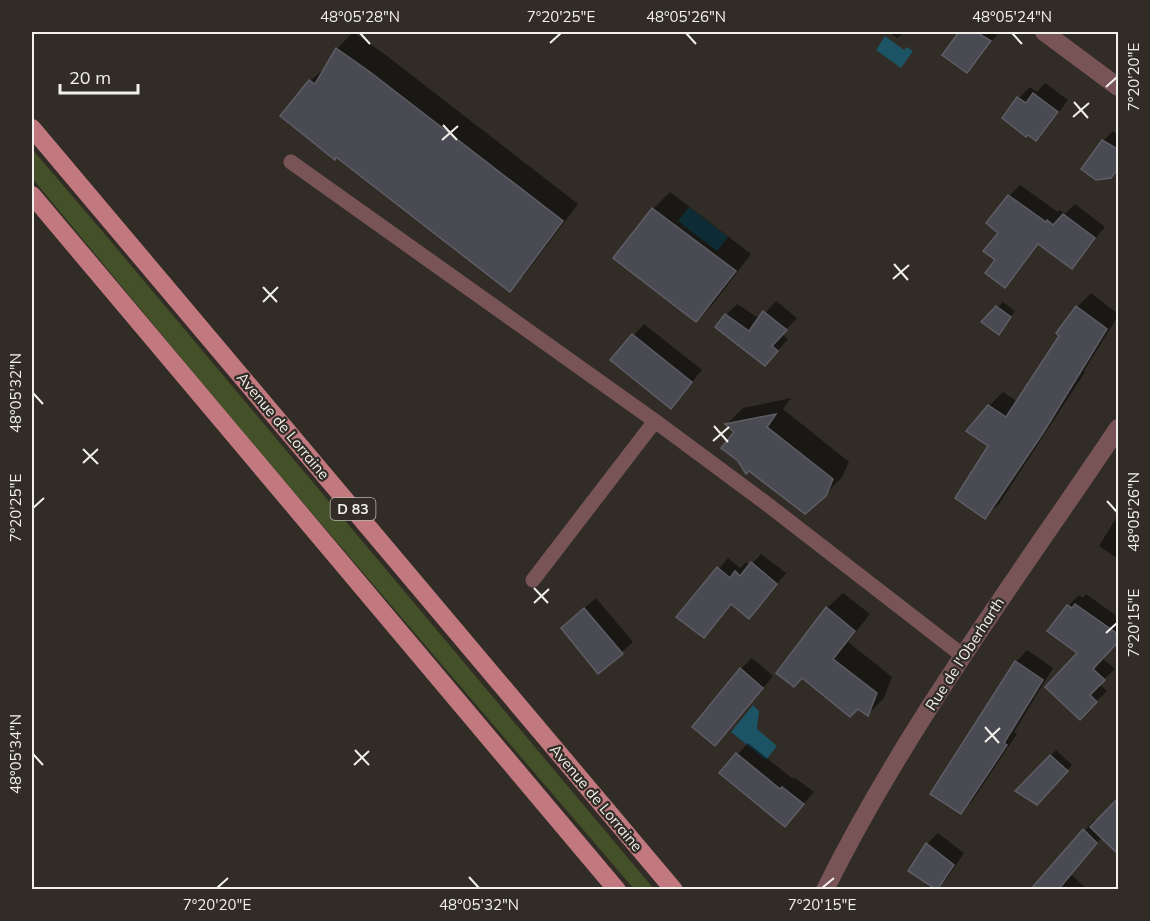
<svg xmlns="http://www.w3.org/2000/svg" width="1150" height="921" viewBox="0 0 1150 921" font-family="Mulish,sans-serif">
<rect width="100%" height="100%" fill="#312d26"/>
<!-- green -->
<path fill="#435028" d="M32 149 103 232 654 889H634L234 422 32 178Z"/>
<!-- water -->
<g fill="#1c5465">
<path d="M885 36 904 50 907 47 913 51 901 68 876 50Z"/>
<path d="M689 207 728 237 717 251 678 221Z"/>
<path d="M753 705 759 711 757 729 777 746 766 760 731 732Z"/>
</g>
<!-- shadow -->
<g fill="#0007">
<path d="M353 32 387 56 578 204 526 273 510 290 337 156 335 158 282 116 310 81 328 65 337 49Z"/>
<path d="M888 32H904L897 38Z"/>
<path d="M961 32H999L978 60 967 71 944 55Z"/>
<path d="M1045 83 1068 100 1047 128 1036 139 1004 118 1019 98 1030 87 1037 92Z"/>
<path d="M1113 131 1118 135V168L1110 176 1102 142Z"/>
<path d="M1020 185 1058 212 1060 210 1065 214 1075 204 1105 227 1072 267 1040 243 1016 275 1005 286 997 260 1000 233 1009 196Z"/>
<path d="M670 192 751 254 713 304 696 320 615 258 653 209Z"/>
<path d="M1091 293 1118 314V316L1084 371 1085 372 999 504 985 517 990 445 989 406 1003 392 1018 402 1061 336 1058 333 1077 307Z"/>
<path d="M776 301 797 318 782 334 788 339 776 353 726 315 737 304 760 319Z"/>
<path d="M1003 302 1015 311 999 333 983 322Z"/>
<path d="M644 324 702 370 671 407 612 360Z"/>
<path d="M791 398 783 409 849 462 842 477 825 495 739 460 736 432 727 424 743 408Z"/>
<path d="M1118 515V559L1099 546Z"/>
<path d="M761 554 786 573 749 617 733 603 704 636 679 617 728 558 740 568 746 562 750 566Z"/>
<path d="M843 593 870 614 848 642 892 677 884 698 868 714 802 677 827 608Z"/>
<path d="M1086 594 1118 617V640L1102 658 1115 669 1099 684 1107 691 1080 718 1079 653 1068 606 1079 595 1083 598Z"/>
<path d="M596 598 633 642 599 672 574 617Z"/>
<path d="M1027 650 1053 668 1014 732 1017 734 972 801 961 812 933 794 1016 662Z"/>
<path d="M752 658 773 676 715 744 741 669Z"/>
<path d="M748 743 793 779 794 777 814 792 785 825 721 773Z"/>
<path d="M1056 750 1072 765 1037 803 1017 791Z"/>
<path d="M1095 819 1102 837 1071 874 1087 890H1032Z"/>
<path d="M938 833 964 853 948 877 937 888 910 871 927 844Z"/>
</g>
<!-- building -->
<g fill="#4a4a52" stroke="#5e5d66" stroke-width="1.5">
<path d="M959 32H976L991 41 967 73 942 55Z"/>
<path d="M336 48 370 72 563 221 510 292 336 157 335 160 280 116 309 80 315 84Z"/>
<path d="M1033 93 1058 112 1036 141 1028 135 1026 137 1002 118 1017 97 1026 103Z"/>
<path d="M1102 140 1119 150V167L1111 178 1096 180 1081 169Z"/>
<path d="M1008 195 1046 222 1047 220 1053 225 1063 214 1095 238 1072 269 1038 244 1005 288 985 273 995 260 983 251 998 233 986 223Z"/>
<path d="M652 208 736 271 696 322 613 258Z"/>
<path d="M996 306 1011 317 999 335 981 322Z"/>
<path d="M1076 306 1107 329 1043 433 985 519 955 498 988 446 966 431 988 405 1006 417 1059 336 1056 333Z"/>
<path d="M763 311 787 330 772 346 778 351 765 366 715 327 725 314 749 331Z"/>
<path d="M632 334 692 382 671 409 610 360Z"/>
<path d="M776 414 767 427 833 479 826 496 805 514 749 471 746 474 738 461 721 448 734 432 725 424Z"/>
<path d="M751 562 777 584 749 619 731 604 704 638 676 617 717 567 730 578 735 571 740 576Z"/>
<path d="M1075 604 1119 635V641L1093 669 1105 680 1090 695 1097 702 1080 720 1045 687 1077 653 1047 631 1067 605 1072 608Z"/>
<path d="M826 607 855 631 833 659 877 693 868 716 858 709 850 717 802 678 794 687 776 673Z"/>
<path d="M584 608 623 654 598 674 561 628Z"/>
<path d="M1015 661 1043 680 1004 743 1007 745 961 814 930 794Z"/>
<path d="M740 668 763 688 715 746 692 727Z"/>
<path d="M736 753 780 789 782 787 804 804 785 827 719 773Z"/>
<path d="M1050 755 1068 771 1037 805 1015 791Z"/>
<path d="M1119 797V855L1090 827Z"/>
<path d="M1083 829 1097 843 1058 890H1030Z"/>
<path d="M926 843 954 865 937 890 908 871Z"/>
</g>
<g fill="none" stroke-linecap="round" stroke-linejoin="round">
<!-- service -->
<g stroke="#785457" stroke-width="15">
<path d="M291 162 655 421"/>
<path d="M533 580 655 421 767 504 962 655"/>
</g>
<!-- minor -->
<g stroke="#785457" stroke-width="18">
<path d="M1044 32 1118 87"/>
<path d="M825 890C906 726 1017 579 1118 428"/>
</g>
<!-- primary -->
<g stroke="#c1787f" stroke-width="18">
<path d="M32 128 674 890"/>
<path d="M32 195 617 890"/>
</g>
</g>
<!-- ticks -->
<path fill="none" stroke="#f3f0ec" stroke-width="2" d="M360 33 370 44M686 33 696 44M1012 33 1022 44M550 43 561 33M1106 87 1117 77M1074 102 1088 118M1073 117 1089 103M443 125 457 140M442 140 458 126M894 264 908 280M893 279 909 265M263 287 277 302M263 302 278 287M33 393 43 404M714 426 728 442M713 441 729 427M83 449 98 464M83 463 98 449M1107 501 1117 512M33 508 44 498M534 588 548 603M534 603 549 589M1106 633 1117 623M985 727 999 743M985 742 1000 728M355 750 369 765M33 754 43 765M354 765 369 751M469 877 479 888M217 888 228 878M822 888 834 878"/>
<g text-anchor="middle" stroke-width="4.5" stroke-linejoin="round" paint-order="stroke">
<!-- shield labels -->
<rect fill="#312d26" stroke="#b9b6b1" stroke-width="1.5" x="330.5" y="498" width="45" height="22" rx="4.5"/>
<g font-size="14" font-weight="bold" fill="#f3f0ec">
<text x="353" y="514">D 83</text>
</g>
<!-- street labels -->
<g font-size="15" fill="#f3f0ec" stroke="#312d26">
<text transform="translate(283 426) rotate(50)" y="5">Avenue de Lorraine</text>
<text transform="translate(965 654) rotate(-57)" y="5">Rue de l'Oberharth</text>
<text transform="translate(596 798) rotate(50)" y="5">Avenue de Lorraine</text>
</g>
</g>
<!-- border -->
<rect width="1150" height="921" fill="none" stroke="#312d26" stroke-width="66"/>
<!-- scale -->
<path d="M60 84v9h78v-9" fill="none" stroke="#f3f0ec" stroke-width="3"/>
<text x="69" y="84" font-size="18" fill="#f3f0ec" stroke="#312d26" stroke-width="4.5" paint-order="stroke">20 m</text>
<rect x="33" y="33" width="1084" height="855" fill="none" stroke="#f3f0ec" stroke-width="2"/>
<g font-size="15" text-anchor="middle" fill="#f3f0ec">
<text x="360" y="22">48°05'28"N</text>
<text x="561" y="22">7°20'25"E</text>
<text x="686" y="22">48°05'26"N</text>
<text x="1012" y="22">48°05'24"N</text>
<text transform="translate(1134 77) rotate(-90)" y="5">7°20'20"E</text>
<text transform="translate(16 393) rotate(-90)" y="5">48°05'32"N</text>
<text transform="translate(16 508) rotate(-90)" y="5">7°20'25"E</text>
<text transform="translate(1134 512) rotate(-90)" y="5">48°05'26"N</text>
<text transform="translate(1134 623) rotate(-90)" y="5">7°20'15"E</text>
<text transform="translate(16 754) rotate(-90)" y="5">48°05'34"N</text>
<text x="217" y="910">7°20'20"E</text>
<text x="479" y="910">48°05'32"N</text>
<text x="822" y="910">7°20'15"E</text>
</g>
</svg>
